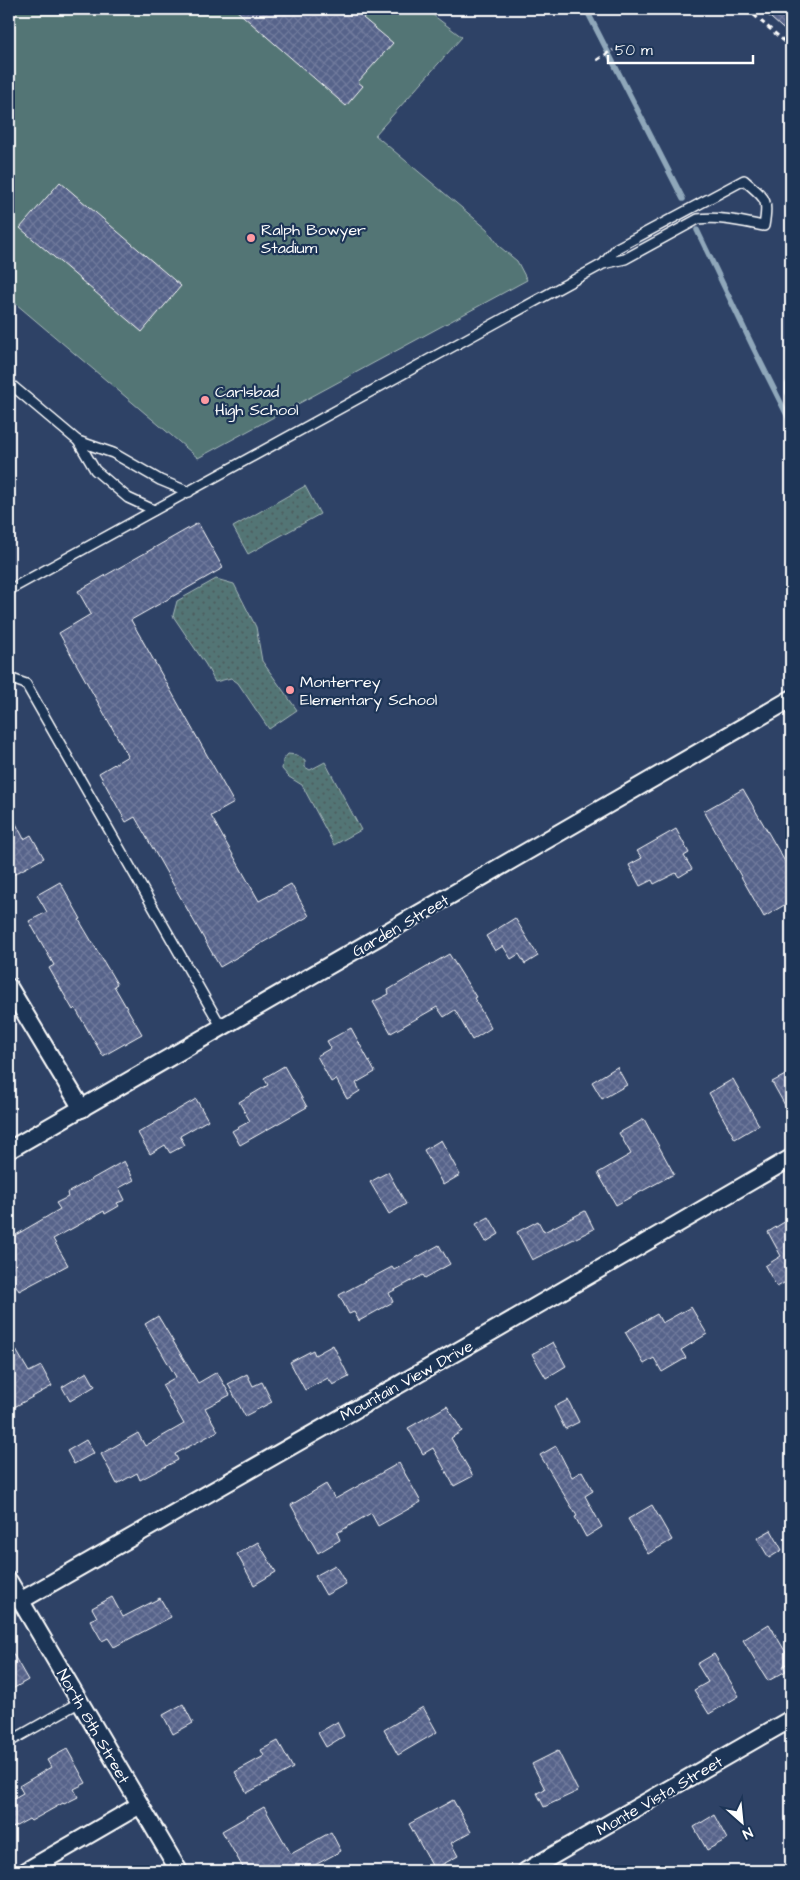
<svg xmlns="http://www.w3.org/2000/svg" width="800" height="1880" viewBox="0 0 800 1880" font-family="'Architects Daughter',sans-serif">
<defs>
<pattern id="park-dots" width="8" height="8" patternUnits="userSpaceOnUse" patternTransform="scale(1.25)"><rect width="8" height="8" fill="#527475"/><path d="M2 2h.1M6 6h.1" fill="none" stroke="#4e5c5c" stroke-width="1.8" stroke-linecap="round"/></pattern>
<pattern id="building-cross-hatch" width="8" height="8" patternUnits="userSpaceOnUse" patternTransform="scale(1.25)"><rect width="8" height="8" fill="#57638a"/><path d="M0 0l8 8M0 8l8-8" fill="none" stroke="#707a9c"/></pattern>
</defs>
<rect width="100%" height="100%" fill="#2e4266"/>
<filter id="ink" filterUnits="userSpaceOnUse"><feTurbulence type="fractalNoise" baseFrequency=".02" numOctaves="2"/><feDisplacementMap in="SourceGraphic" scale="10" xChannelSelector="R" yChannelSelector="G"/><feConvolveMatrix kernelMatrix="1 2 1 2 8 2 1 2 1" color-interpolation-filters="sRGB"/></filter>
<g filter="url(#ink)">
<!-- park -->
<g fill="url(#park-dots)" stroke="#a8baba">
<path d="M305 486 320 514 248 554 233 527Z"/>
<path d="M216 579 234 584 256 627 262 661 297 710 269 729 238 683 231 678 215 682 206 665 173 616 177 601Z"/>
<path d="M288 754 297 755 305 760V767L310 770 325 762 361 830 334 845 302 785 289 777 282 769 283 760Z"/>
</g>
<!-- pitch -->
<path fill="#527475" stroke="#a8baba" d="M9 9H425L462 37 375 135 487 229 500 247 517 261 527 280 198 458 9 298Z"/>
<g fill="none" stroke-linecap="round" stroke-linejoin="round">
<!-- stream -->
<g stroke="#8fa7ba" stroke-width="5.5">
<path d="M586 9 683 199"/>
<path d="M697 230 753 347 791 423"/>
</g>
</g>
<!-- building -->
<g fill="url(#building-cross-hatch)" stroke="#fff">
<path d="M235 9H371L363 18 393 43 358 82 363 86 346 106Z"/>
<path d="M761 9H791V36Z"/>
<path d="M60 182 181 286 142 332 20 228Z"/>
<path d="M198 523 223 568 131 620 234 803 211 816 259 901 291 884 309 916 220 967 135 817 126 822 99 773 128 756 59 633 91 614 78 591Z"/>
<path d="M743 789 791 872V901L764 917 704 811Z"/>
<path d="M9 810 24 839 31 835 44 858 9 877Z"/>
<path d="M676 829 689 853 684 856 692 869 679 877 676 873 654 884 652 880 640 886 629 865 642 858 637 851Z"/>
<path d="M60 882 81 919 79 920 117 984 114 986 142 1034 103 1056 75 1008 73 1010 49 968 54 965 29 921 47 912 37 895Z"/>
<path d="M515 918 538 956 525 964 519 954 511 959 503 946 495 951 486 936Z"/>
<path d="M449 954 476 997 474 998 491 1028 472 1040 455 1010 444 1017 437 1007 391 1033 373 1002 389 994 388 990Z"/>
<path d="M351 1028 375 1072 356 1083 360 1091 347 1099 336 1079 331 1082 317 1056 331 1048 327 1041Z"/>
<path d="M284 1066 307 1107 240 1145 232 1131 250 1121 239 1102 268 1085 264 1078Z"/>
<path d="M617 1067 627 1085 602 1099 592 1082Z"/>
<path d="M791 1072V1116L772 1082Z"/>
<path d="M733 1079 759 1125 735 1139 709 1093Z"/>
<path d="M196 1099 208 1120 180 1136 185 1145 170 1153 165 1145 150 1154 138 1133Z"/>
<path d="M644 1119 674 1174 616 1205 598 1173 631 1154 619 1133Z"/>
<path d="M441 1140 460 1175 443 1185 424 1150Z"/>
<path d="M124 1161 134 1180 119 1188 125 1200 117 1203 119 1206 105 1214 104 1211 53 1239 68 1265 19 1291 9 1273V1239L60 1209 56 1203 68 1197 67 1193Z"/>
<path d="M388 1172 406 1204 389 1214 370 1182Z"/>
<path d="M585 1211 594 1229 532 1260 517 1232 538 1221 544 1232Z"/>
<path d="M489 1217 499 1234 486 1242 476 1224Z"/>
<path d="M791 1218V1279L777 1287 765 1266 781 1256 768 1232Z"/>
<path d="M439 1245 450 1264 425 1278 423 1275 389 1293 393 1302 359 1321 354 1312 349 1314 339 1295 392 1267 394 1270Z"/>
<path d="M691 1307 707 1334 681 1350 686 1358 662 1372 654 1358 644 1364 625 1332 657 1314 662 1323Z"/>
<path d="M158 1316 198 1383 217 1372 230 1395 205 1408 218 1431 175 1454 178 1460 140 1480 137 1473 117 1484 101 1454 138 1433 145 1446 184 1424 162 1385 176 1377 145 1324Z"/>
<path d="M9 1338 29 1372 41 1366 52 1386 9 1410Z"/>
<path d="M553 1342 566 1366 546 1378 532 1354Z"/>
<path d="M333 1345 349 1377 333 1385 328 1378 305 1390 290 1362 313 1350 315 1355Z"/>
<path d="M87 1372 95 1386 70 1401 62 1387Z"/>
<path d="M247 1374 253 1386 262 1382 272 1402 245 1416 228 1384Z"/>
<path d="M568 1400 579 1422 565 1429 554 1407Z"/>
<path d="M447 1406 462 1431 451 1438 473 1476 454 1486 433 1448 423 1454 408 1428Z"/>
<path d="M86 1440 94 1453 74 1464 67 1451Z"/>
<path d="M556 1446 572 1477 582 1471 593 1491 585 1496 602 1527 586 1537 575 1517 577 1516 540 1455Z"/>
<path d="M399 1463 421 1502 378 1526 371 1513 337 1533 340 1540 318 1553 291 1505 326 1484 335 1499Z"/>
<path d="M652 1505 672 1540 648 1554 628 1519Z"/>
<path d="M771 1530 782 1550 769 1558 757 1538Z"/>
<path d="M258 1542 276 1572 254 1585 237 1554Z"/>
<path d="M335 1565 346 1584 326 1595 315 1576Z"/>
<path d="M112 1597 123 1617 160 1598 171 1617 114 1647 108 1638 102 1641 90 1620 97 1617 92 1608Z"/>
<path d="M769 1624 791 1661 783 1666 786 1671 768 1681 743 1640Z"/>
<path d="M9 1647 28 1680 9 1691Z"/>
<path d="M714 1654 739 1696 709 1714 694 1690 708 1682 697 1664Z"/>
<path d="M183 1704 193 1723 173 1734 163 1715Z"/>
<path d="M423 1707 437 1732 398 1755 384 1730Z"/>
<path d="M337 1722 344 1736 326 1747 318 1733Z"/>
<path d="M278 1741 293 1768 247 1793 235 1772 264 1756 261 1750Z"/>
<path d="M67 1749 86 1783 74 1789 78 1797 64 1804 63 1803 31 1821 29 1819 9 1830V1801L23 1793 19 1786 51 1767 47 1760Z"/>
<path d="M558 1751 578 1791 544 1807 537 1793 545 1789 532 1764Z"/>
<path d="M453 1800 471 1832 451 1843 458 1856 434 1869 409 1824Z"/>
<path d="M264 1807 291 1854 331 1832 341 1851 304 1871H245L222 1831Z"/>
<path d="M714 1815 727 1839 707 1850 694 1827Z"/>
</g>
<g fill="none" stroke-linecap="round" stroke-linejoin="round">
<!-- service casing -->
<g stroke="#fff" stroke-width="12">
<g id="service">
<path d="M9 383 78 441 95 470 128 498 154 510"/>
<path d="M791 385V392"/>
<path d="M78 441 113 453 160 480 189 492"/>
<path d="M9 590 603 264 625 259 698 219C720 216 743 222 764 226 769 197 765 199 744 180L617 248 603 264"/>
<path d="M9 678 26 684 222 1028"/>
<path d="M9 1742 80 1702"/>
</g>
</g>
<!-- minor casing -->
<g stroke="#fff" stroke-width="20">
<g id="minor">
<path d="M9 987 82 1109"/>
<path d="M9 1150 791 699"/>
<path d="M9 1581 179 1871"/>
<path d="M20 1601 493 1331 791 1158"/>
<path d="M26 1871 140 1805"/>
<path d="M526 1871 791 1719"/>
</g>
</g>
<!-- path -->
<g stroke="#fff" stroke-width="3" stroke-dasharray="5 4" stroke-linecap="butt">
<path d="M747 9 791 47"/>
<path d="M597 60 613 50"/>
</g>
<!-- service -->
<use href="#service" stroke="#1d3557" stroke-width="9"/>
<!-- minor -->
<use href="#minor" stroke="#1d3557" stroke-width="16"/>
</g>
</g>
<!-- markers -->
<g fill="#ff9aa2" stroke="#1d3557" stroke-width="2">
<circle cx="251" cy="238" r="5"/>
<circle cx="205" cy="400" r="5"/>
<circle cx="290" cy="690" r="5"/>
</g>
<g text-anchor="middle" stroke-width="4.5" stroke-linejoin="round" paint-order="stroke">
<!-- poi labels -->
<g font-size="16" fill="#fff" stroke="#1d3557" text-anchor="start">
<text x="261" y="235">Ralph Bowyer<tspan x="261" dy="18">Stadium</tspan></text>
<text x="215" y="397">Carlsbad<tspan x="215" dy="18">High School</tspan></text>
<text x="300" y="687">Monterrey<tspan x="300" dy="18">Elementary School</tspan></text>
</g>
<!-- street labels -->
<g font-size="16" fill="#fff" stroke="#1d3557">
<text transform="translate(400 925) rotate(-30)" y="6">Garden Street</text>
<text transform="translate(406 1380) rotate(-29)" y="6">Mountain View Drive</text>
<text transform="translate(94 1726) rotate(60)" y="6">North 8th Street</text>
<text transform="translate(659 1795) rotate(-30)" y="6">Monte Vista Street</text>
</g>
</g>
<!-- margin -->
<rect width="800" height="1880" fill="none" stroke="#1d3557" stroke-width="30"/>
<rect x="15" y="15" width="770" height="1850" fill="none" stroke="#fff" stroke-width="2" filter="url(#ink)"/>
<!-- north arrow -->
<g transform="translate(742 1822) rotate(153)" stroke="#1d3557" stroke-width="4" paint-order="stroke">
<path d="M0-4L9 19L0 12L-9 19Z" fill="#ffffff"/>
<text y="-8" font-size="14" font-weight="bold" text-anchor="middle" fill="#ffffff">N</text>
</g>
<!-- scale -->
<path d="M608 55v8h145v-8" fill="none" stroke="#ffffff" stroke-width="2.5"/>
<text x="615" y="55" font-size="15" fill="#ffffff" stroke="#1d3557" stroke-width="4" paint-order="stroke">50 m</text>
</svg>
